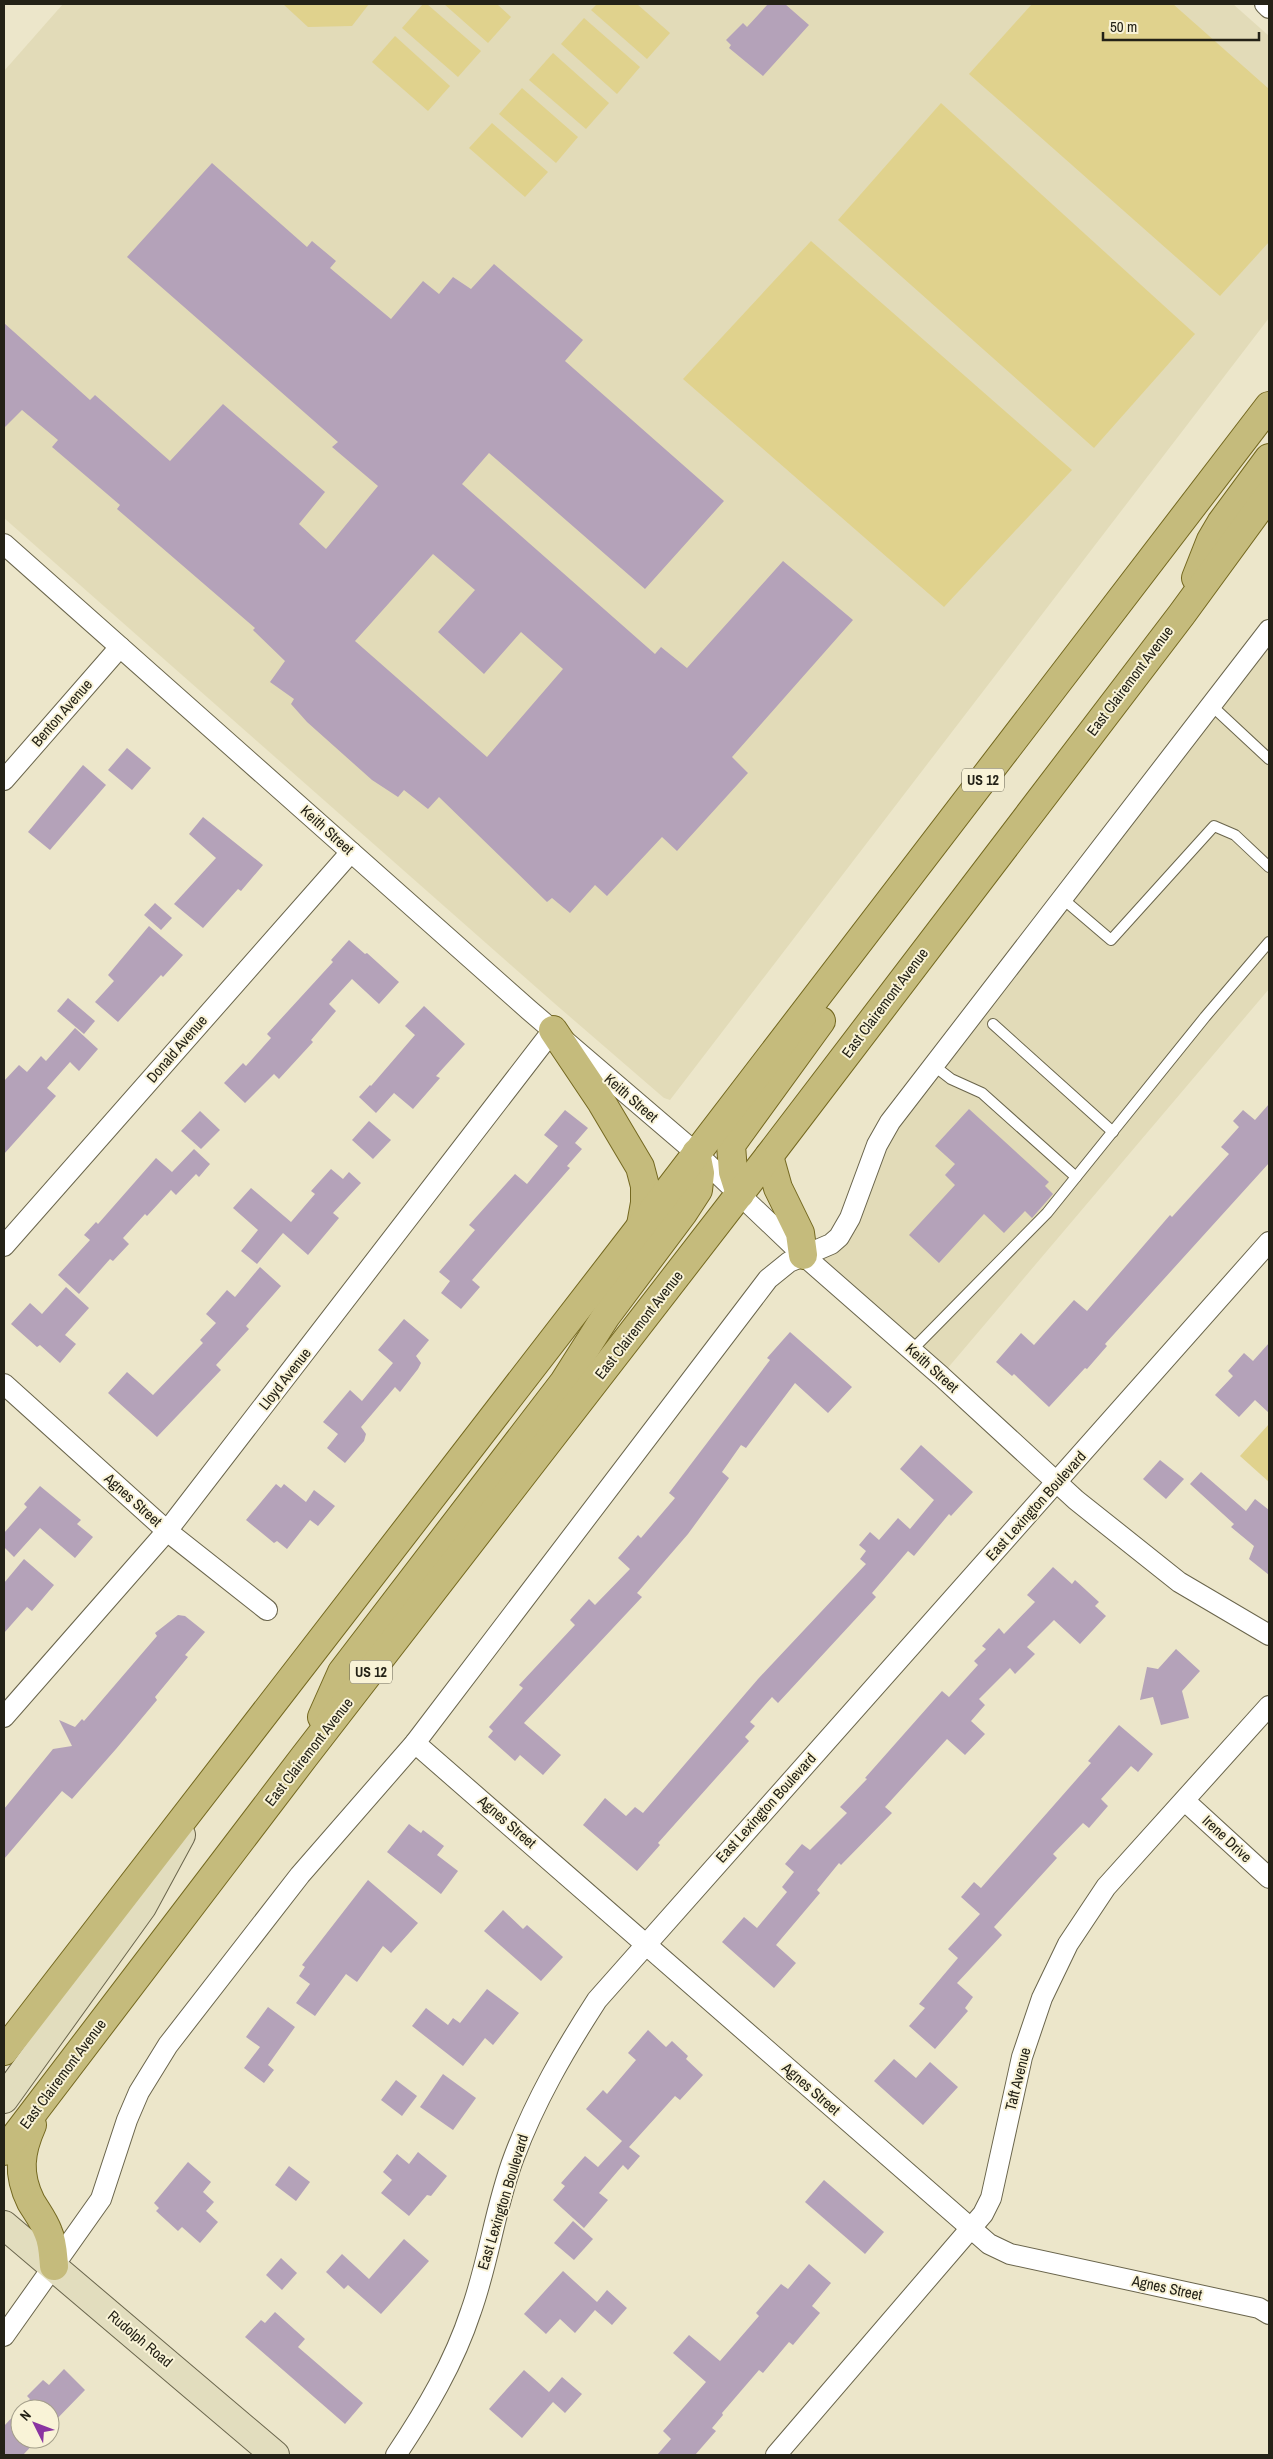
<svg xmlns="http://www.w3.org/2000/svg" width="1273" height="2459" viewBox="0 0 1273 2459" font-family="'Archivo Narrow',sans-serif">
<rect width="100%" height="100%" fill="#ece6ca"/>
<!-- built -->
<g fill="#e2dbb8">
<path d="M63 4H1233L1269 36V318L670 1100 664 1098 554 1003 4 518V71Z"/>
<path d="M1269 630V989L941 1376 803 1255 831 1244 877 1145Z"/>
</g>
<!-- green -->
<g fill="#e0d28d">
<path d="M283 4H369L352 26 308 27Z"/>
<path d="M423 4H427L481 51 458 77 402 28Z"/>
<path d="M444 4H497L511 17 488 43Z"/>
<path d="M597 4H637L670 33 647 59 591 10Z"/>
<path d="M1032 4H1173L1269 89V242L1220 296 969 74Z"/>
<path d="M584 18 640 67 617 94 561 44Z"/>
<path d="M395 36 450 86 428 111 372 62Z"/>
<path d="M553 53 609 103 586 129 529 80Z"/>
<path d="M522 88 578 137 556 163 499 114Z"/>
<path d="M941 103 1195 334 1094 448 838 220Z"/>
<path d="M492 123 548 172 525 197 469 148Z"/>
<path d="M811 241 1072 470 944 607 683 379Z"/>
<path d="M1269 1424V1482L1240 1456Z"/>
</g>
<!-- building -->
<g fill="#b4a2b9" fill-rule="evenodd">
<path d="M768 4H785L809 25 763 76 729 48 731 45 726 40 743 23 747 27Z"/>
<path d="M212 163 307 247 312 241 336 261 330 268 391 319 423 281 439 294 453 277 471 289 494 264 583 340 565 361 724 501 645 589 489 453 462 484 655 654 661 647 687 668 783 561 853 620 732 757 748 773 677 851 662 837 607 896 595 885 570 913 552 898 547 902 439 797 428 809 404 790 398 797 372 780 307 722 291 704 294 699 270 682 285 661 253 630 255 628 117 509 120 505 52 447 58 440 22 410 4 428V323L90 400 95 395 170 461 223 404 325 492 299 524 326 549 378 486 332 447 338 442 127 257ZM433 554 475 590 438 632 484 674 521 632 563 669 487 757 355 641Z"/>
<path d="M127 748 151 768 132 790 108 770Z"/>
<path d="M83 765 106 785 50 850 28 832Z"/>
<path d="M203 817 263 865 241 891 238 889 203 928 174 904 216 858 189 834Z"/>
<path d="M155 903 172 918 161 930 144 915Z"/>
<path d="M149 926 183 955 163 977 161 975 118 1022 95 1002 114 981 108 975Z"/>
<path d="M349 940 365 954 367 953 399 982 379 1004 352 979 329 1004 336 1011 311 1040 313 1042 279 1079 274 1074 245 1103 224 1083 243 1063 246 1066 271 1038 267 1034 333 962 331 960Z"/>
<path d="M68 998 95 1021 84 1034 57 1011Z"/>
<path d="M424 1006 465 1044 436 1076 440 1078 413 1109 394 1093 376 1113 359 1097 370 1085 371 1086 415 1035 405 1026Z"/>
<path d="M75 1028 98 1049 79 1071 70 1062 47 1088 56 1096 4 1154V1081L19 1065 27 1072 41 1056 46 1061Z"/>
<path d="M1269 1104V1163L1105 1344 1107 1346 1087 1369 1085 1368 1049 1407 1014 1374 1012 1376 996 1362 1021 1333 1034 1345 1074 1300 1087 1311 1170 1215 1172 1217 1229 1154 1221 1147 1239 1127 1233 1121 1243 1110 1255 1120Z"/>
<path d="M969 1109 1049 1182 1045 1186 1053 1194 1032 1218 1025 1211 1004 1233 984 1214 939 1263 909 1235 955 1185 945 1175 955 1164 935 1146Z"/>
<path d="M565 1110 588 1128 575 1143 582 1149 567 1166 570 1168 472 1280 480 1287 461 1309 441 1293 450 1281 439 1272 475 1230 469 1225 515 1174 527 1184 558 1146 544 1135Z"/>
<path d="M200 1111 220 1130 201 1149 181 1131Z"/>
<path d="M369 1121 391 1140 373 1159 352 1140Z"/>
<path d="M194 1149 210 1164 199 1177 196 1174 176 1195 171 1190 147 1216 145 1214 123 1238 129 1244 113 1261 110 1259 79 1294 58 1275 90 1240 84 1235 96 1222 98 1224 156 1158 172 1172Z"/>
<path d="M331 1169 343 1179 349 1172 361 1183 333 1213 339 1218 308 1255 283 1233 257 1264 241 1251 258 1230 233 1208 251 1188 291 1222 315 1194 311 1191Z"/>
<path d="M260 1267 281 1286 246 1326 249 1329 216 1365 221 1370 157 1437 108 1393 127 1372 153 1395 203 1343 200 1340 216 1323 206 1314 227 1290 235 1297Z"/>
<path d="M66 1287 89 1308 65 1335 76 1344 60 1363 40 1345 37 1347 11 1324 30 1303 42 1314Z"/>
<path d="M404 1319 429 1340 416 1356 421 1363 418 1369 400 1392 395 1387 361 1427 366 1434 364 1441 345 1463 327 1448 338 1434 323 1422 350 1390 362 1401 393 1363 378 1350Z"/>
<path d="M790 1332 852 1387 828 1413 795 1383 746 1448 741 1445 722 1472 729 1478 688 1534 637 1593 642 1597 524 1723 561 1755 543 1775 520 1755 515 1761 488 1737 493 1731 489 1727 523 1688 519 1685 575 1625 570 1620 589 1599 595 1605 630 1569 618 1558 638 1535 641 1538 675 1498 669 1493 770 1360 767 1358Z"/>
<path d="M1269 1343V1413L1255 1400 1239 1417 1215 1395 1233 1376 1228 1371 1244 1353 1253 1361Z"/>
<path d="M921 1445 973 1492 951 1516 949 1514 914 1556 908 1551 872 1593 876 1597 778 1703 772 1697 750 1722 755 1726 745 1737 749 1741 658 1843 660 1845 637 1871 583 1825 605 1798 626 1816 635 1807 643 1813 758 1679 866 1564 860 1559 866 1551 859 1545 870 1532 879 1540 898 1518 910 1529 934 1500 900 1469Z"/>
<path d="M1160 1460 1184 1479 1166 1499 1143 1479Z"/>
<path d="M1201 1472 1246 1511 1255 1499 1269 1510V1575L1249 1559 1254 1546 1231 1527 1234 1524 1190 1484Z"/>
<path d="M276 1484 281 1488 284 1484 306 1502 314 1490 335 1506 318 1526 310 1520 287 1549 277 1541 274 1543 246 1520Z"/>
<path d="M40 1486 81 1520 77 1524 93 1537 75 1558 40 1528 14 1557 4 1547V1533L27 1507 24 1504Z"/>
<path d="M24 1559 54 1585 32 1611 27 1607 4 1633V1583Z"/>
<path d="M1053 1567 1072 1584 1075 1580 1099 1602 1095 1606 1106 1616 1080 1644 1054 1620 1027 1647 1035 1654 1015 1674 1010 1668 979 1699 985 1705 971 1721 985 1734 965 1755 947 1739 885 1807 892 1813 841 1865 839 1863 817 1890 820 1893 776 1945 796 1963 774 1988 722 1942 744 1917 757 1928 787 1892 782 1887 794 1872 785 1864 802 1844 810 1850 847 1813 840 1807 867 1779 865 1778 942 1691 949 1697 978 1665 974 1661 986 1649 982 1646 999 1628 1004 1634 1035 1602 1027 1595Z"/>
<path d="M178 1615 185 1616 205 1632 185 1655 188 1657 155 1697 157 1700 116 1749 72 1799 62 1791 4 1859V1809L53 1749 72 1746 59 1720 75 1727 82 1719 84 1721 157 1636 155 1633Z"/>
<path d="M1176 1649 1200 1671 1182 1691 1189 1718 1161 1725 1153 1697 1140 1700 1147 1667 1158 1669Z"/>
<path d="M1119 1725 1153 1754 1138 1772 1131 1766 1101 1799 1108 1806 1089 1828 1083 1823 1053 1854 1057 1858 994 1927 1002 1935 957 1983 973 1997 965 2008 968 2011 935 2049 909 2026 925 2008 919 2004 958 1958 948 1949 980 1914 961 1897 974 1882 981 1888 1091 1763 1088 1761Z"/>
<path d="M409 1824 421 1833 423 1830 444 1846 437 1855 458 1871 441 1894 387 1852Z"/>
<path d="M368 1880 418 1923 391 1953 383 1946 357 1982 346 1974 315 2016 296 2003 310 1984 299 1976 305 1967 302 1965Z"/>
<path d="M503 1910 523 1929 527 1925 563 1957 541 1981 484 1931Z"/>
<path d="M487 1989 519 2013 493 2045 485 2038 463 2066 412 2026 426 2008 448 2025 453 2018 460 2023Z"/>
<path d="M268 2007 295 2027 268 2065 274 2070 264 2083 244 2068 260 2047 246 2037Z"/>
<path d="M648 2030 666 2047 672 2041 688 2056 686 2059 703 2075 680 2100 675 2096 629 2147 640 2156 628 2170 623 2165 599 2193 608 2200 584 2228 553 2200 565 2186 561 2183 585 2156 598 2167 622 2141 586 2109 603 2090 607 2094 636 2060 628 2053Z"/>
<path d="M894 2059 916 2078 930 2062 958 2087 923 2125 874 2081Z"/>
<path d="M443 2074 476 2098 453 2130 420 2107Z"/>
<path d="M396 2080 417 2096 402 2116 381 2100Z"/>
<path d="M418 2152 447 2176 431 2196 427 2195 409 2216 381 2193 392 2180 383 2172 397 2154 409 2164Z"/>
<path d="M188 2162 211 2182 203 2192 214 2202 206 2211 218 2222 200 2243 182 2227 178 2231 156 2211 159 2208 154 2203Z"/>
<path d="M289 2166 310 2182 296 2201 275 2185Z"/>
<path d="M824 2180 884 2232 865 2254 805 2202Z"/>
<path d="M573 2221 593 2239 574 2260 554 2243Z"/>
<path d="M404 2239 429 2261 381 2314 348 2285 344 2289 326 2272 342 2254 369 2279Z"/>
<path d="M281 2258 297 2273 282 2290 266 2275Z"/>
<path d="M809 2264 831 2283 812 2306 820 2313 793 2345 789 2342 763 2373 759 2370 722 2413 723 2415 712 2428 716 2431 695 2455H657L671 2439 663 2431 706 2382 673 2353 689 2335 720 2361 759 2316 756 2313 781 2284 788 2289Z"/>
<path d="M563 2271 597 2302 607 2290 627 2308 612 2325 595 2310 575 2333 560 2319 546 2334 524 2314Z"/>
<path d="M275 2312 305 2339 298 2347 363 2403 345 2424 245 2337 261 2320 265 2323Z"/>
<path d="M64 2369 85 2390 50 2426V2409H20L30 2399 27 2396 43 2380 49 2385Z"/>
<path d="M524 2370 549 2392 562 2377 582 2394 565 2413 553 2402 522 2438 489 2409Z"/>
<path d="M20 2409V2439H38L23 2455H4V2426Z"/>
</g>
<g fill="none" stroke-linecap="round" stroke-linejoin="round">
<!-- lane casing -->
<g stroke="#6a654c" stroke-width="12">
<g id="lane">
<path d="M1212 706 1269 759"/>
<path d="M1063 899 1111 940 1214 826 1235 835 1269 867"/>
<path d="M993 1024 1113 1132"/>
<path d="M933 1065 951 1079 982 1093 1076 1177"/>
<path d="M912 1350 1047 1213 1205 1017 1269 942"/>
</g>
</g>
<!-- street casing -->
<g stroke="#6a654c" stroke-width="22">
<g id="street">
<path d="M1265 4 1269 8"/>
<path d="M4 544 529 1010 696 1153 803 1255 941 1376 1076 1500 1179 1582 1269 1635"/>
<path d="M4 780 120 647"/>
<path d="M4 1246 351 852"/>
<path d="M4 1384 167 1531 267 1610"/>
<path d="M4 1717 167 1531 553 1030"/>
<path d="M415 1743 989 2244 1010 2254 1259 2308 1269 2314"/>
<path d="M1185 1801 1269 1878"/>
<path d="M4 2336 101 2199 127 2120 139 2092 168 2045 300 1875 415 1743 768 1279 789 1262 831 1244 839 1237 850 1218 877 1145 890 1122 1269 630"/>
<path d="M396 2455C426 2410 454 2363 471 2311 489 2261 495 2207 514 2157 535 2101 564 2051 597 2000L1269 1242"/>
<path d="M776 2455 983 2214 991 2198 1022 2057 1042 1998 1068 1944 1106 1887 1269 1706"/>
</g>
</g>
<!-- secondary casing -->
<g stroke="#6a654c" stroke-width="30">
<g id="secondary">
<path d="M4 2099 142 1907 181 1835"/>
<path d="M4 2225 275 2455"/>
</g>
</g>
<!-- primary casing -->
<g stroke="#746820" stroke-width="30">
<g id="primary">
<path d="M1196 578 1211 540 1221 523 1269 458"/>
<path d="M553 1030 602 1103 640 1167 645 1186V1203L641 1225"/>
<path d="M769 1156 778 1188 800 1233 803 1255"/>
<path d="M740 1194 733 1172 731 1145 821 1021"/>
<path d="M322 1717 342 1672 564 1382 606 1316 683 1213 698 1190 700 1173 696 1153"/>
<path d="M4 2051 641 1226 1269 406"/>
<path d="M32 2125C20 2152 17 2174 31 2202 37 2212 44 2221 48 2232 53 2243 53 2255 54 2266"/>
<path d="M4 2151 304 1757 769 1156 1182 614 1269 495"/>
</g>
</g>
<!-- lane -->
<use href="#lane" stroke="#fff" stroke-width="10"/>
<!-- street -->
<use href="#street" stroke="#fff" stroke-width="20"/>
<!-- secondary -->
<use href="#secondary" stroke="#e2ddbe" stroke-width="28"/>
<!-- primary -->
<use href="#primary" stroke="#c5bb7c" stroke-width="28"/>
</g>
<g text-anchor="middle" stroke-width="4" stroke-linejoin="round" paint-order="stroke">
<!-- shield labels -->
<g fill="#f9f3d7" stroke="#646151" stroke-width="1">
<rect x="962" y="768.5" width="42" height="23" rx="4"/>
<rect x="350" y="1660.5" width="42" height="23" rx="4"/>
</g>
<g font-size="14" font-weight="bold" fill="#242217">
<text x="983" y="785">US 12</text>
<text x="371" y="1677">US 12</text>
</g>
<!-- street labels -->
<g font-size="15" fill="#242217" stroke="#f9f3d7">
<text transform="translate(1130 681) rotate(-53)" y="5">East Clairemont Avenue</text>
<text transform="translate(62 713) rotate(-49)" y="5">Benton Avenue</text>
<text transform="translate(327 830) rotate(42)" y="5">Keith Street</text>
<text transform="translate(885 1003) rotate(-53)" y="5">East Clairemont Avenue</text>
<text transform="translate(177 1049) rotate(-49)" y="5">Donald Avenue</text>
<text transform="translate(631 1098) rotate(41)" y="5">Keith Street</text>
<text transform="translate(639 1325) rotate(-52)" y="5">East Clairemont Avenue</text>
<text transform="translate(932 1368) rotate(42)" y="5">Keith Street</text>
<text transform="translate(285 1379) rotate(-52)" y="5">Lloyd Avenue</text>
<text transform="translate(133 1500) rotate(42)" y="5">Agnes Street</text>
<text transform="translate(1036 1506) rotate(-48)" y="5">East Lexington Boulevard</text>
<text transform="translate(309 1752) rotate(-52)" y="5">East Clairemont Avenue</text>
<text transform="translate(766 1808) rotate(-48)" y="5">East Lexington Boulevard</text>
<text transform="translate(507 1822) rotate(41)" y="5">Agnes Street</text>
<text transform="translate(1227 1839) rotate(43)" y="5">Irene Drive</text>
<text transform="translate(63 2074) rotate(-53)" y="5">East Clairemont Avenue</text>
<text transform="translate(1018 2079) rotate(-76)" y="5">Taft Avenue</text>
<text transform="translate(811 2089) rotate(41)" y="5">Agnes Street</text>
<text transform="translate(503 2202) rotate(-73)" y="5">East Lexington Boulevard</text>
<text transform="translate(1167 2288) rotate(12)" y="5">Agnes Street</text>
<text transform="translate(140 2339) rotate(40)" y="5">Rudolph Road</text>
</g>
</g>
<!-- border -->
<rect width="1273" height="2459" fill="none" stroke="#242217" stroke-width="10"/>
<!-- north arrow -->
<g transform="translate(35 2424) rotate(312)"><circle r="24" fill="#f9f3d7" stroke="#a49f8a"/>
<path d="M0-4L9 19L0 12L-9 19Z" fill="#8a34a1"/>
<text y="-8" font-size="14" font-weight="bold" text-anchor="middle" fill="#242217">N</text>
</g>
<!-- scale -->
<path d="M1103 32v8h156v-8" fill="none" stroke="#242217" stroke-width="2.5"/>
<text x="1110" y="32" font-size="15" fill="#242217" stroke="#f9f3d7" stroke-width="4" paint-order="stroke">50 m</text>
</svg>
